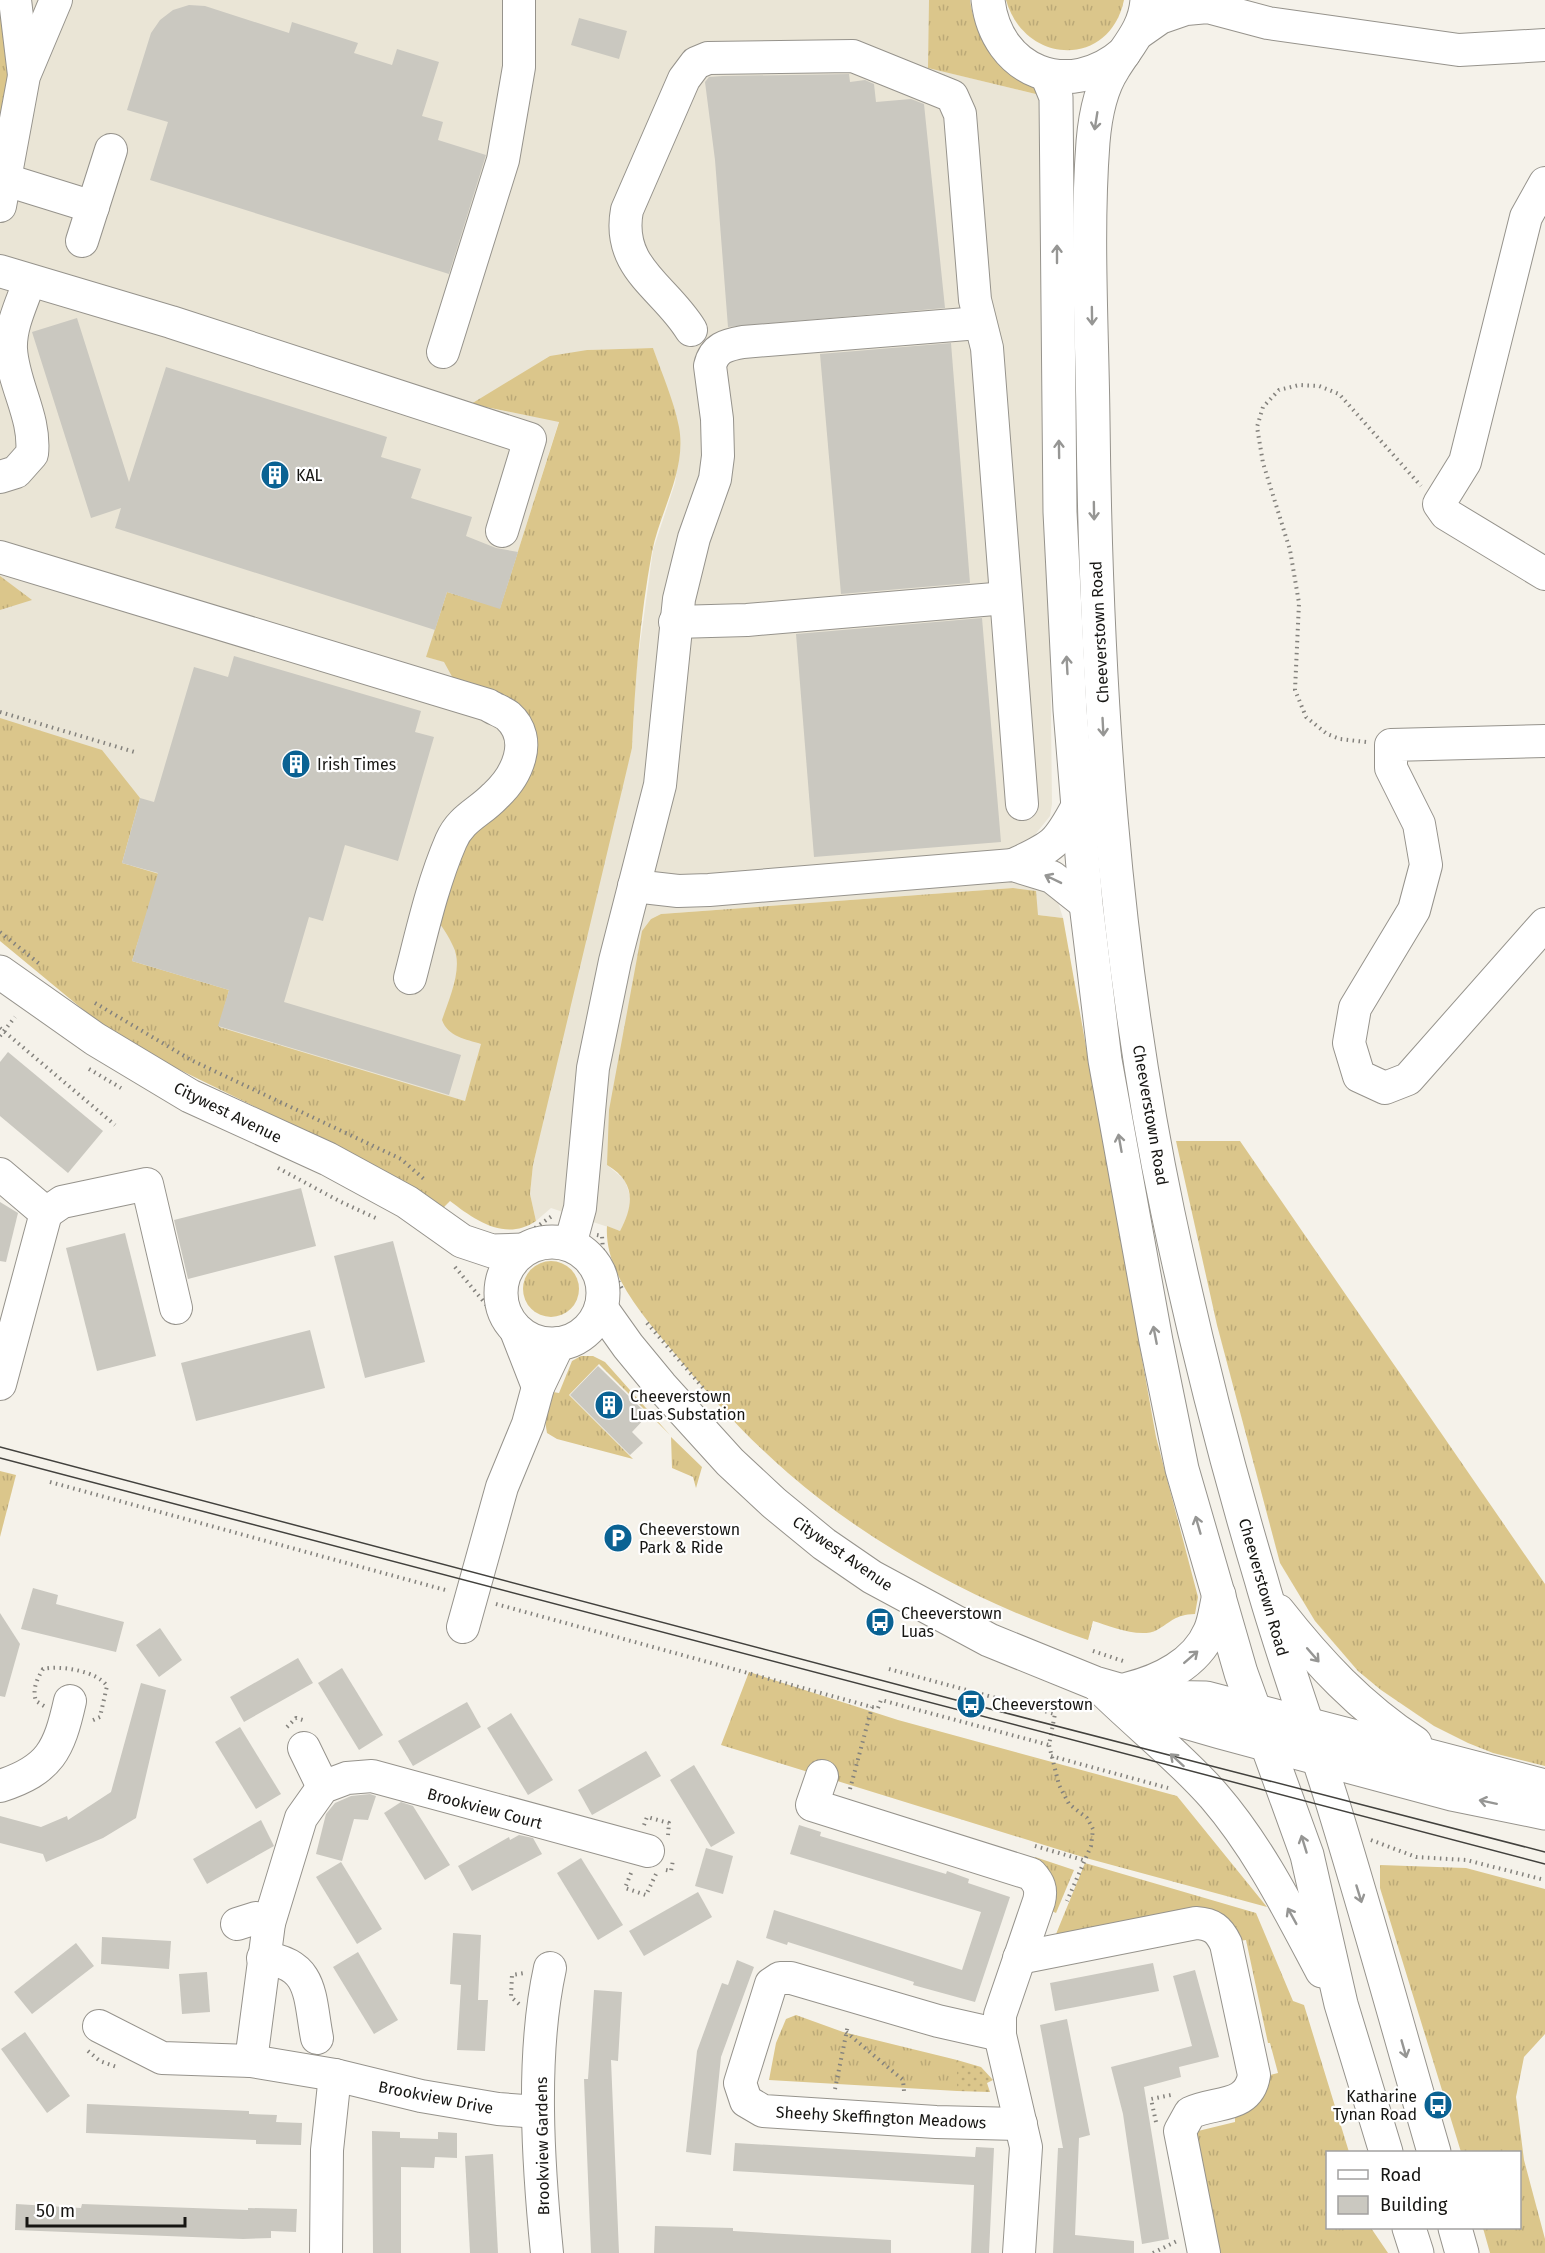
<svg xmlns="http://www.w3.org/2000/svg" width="1545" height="2253" viewBox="0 0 1545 2253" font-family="'Fira Sans',sans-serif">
<defs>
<pattern id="grass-tufts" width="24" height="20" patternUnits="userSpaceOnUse" patternTransform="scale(1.5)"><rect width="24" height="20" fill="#dbc68b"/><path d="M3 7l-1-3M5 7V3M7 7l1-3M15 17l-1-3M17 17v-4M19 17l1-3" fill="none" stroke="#bba977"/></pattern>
<pattern id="park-dots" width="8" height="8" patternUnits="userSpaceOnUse" patternTransform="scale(1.5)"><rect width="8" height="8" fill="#dbc68b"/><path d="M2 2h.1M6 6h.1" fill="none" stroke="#bba977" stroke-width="1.8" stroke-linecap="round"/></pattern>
</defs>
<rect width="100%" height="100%" fill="#f5f2ea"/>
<!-- built -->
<path fill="#eae5d6" d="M0 0H929V68L1044 96 1052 804 1050 816 1034 836 1047 862 1049 894 1058 902 1063 918 1038 915 1013 888 661 914 651 919 607 1165 625 1180 630 1196V1211L620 1231 551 1208 536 1221 530 1194 533 1165 597 884 632 748 635 680 653 550 675 483 679 458V428L653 348 587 350 472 405 559 421 500 609 426 657 509 678 489 1029 465 1101 439 1207 0 914Z"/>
<!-- grass -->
<g fill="url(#grass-tufts)">
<path d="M929 0H970C976 46 1009 70 1044 96L928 68Z"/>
<path d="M1006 0H1124C1110 68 1025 66 1006 0Z"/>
<path d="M0 13C23 47 8 88 0 125Z"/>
<path d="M653 348C662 374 674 401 679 427 687 470 660 511 652 552 640 617 635 682 632 748L533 1165 530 1194 536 1221C505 1242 475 1220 450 1201L444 1207 331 1144 121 1041 0 941V718L102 750 140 798 122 863 159 874 132 961 229 990 219 1027 465 1101 481 1044C466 1039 448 1037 442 1020 449 999 464 967 453 946 441 919 431 924 436 890L526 743 455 682 444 662 426 657 447 592 500 608 559 422 471 404 550 356 587 350Z"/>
<path d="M0 576 32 600 0 610Z"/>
<path d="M1013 888 1036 891 1038 915 1063 918 1156 1437 1198 1597 1195 1614C1174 1615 1173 1621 1157 1630 1140 1639 1110 1626 1093 1621L1088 1640C980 1604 875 1548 788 1473 745 1436 706 1392 670 1348 642 1315 604 1271 607 1226L620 1231C634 1205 636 1182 607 1165L609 1110 642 931 651 919 661 914Z"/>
<path d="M1176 1141H1240L1545 1584V1766L1493 1753 1468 1743 1434 1726 1381 1690 1358 1671 1315 1621 1280 1563 1217 1325Z"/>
<circle cx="551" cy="1289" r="28"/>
<path d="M581 1356H593L605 1362 670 1435 599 1364 569 1395 633 1459 557 1439 547 1433 545 1421 553 1392 559 1393 572 1361Z"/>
<path d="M671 1437 702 1467 696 1488 693 1477 672 1468Z"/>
<path d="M0 1471 16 1475 0 1537Z"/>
<path d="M749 1672 898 1720 1177 1796 1267 1907 1086 1858 721 1745Z"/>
<path d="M1035 1857 1074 1870 1056 1913 1045 1908 1031 1871Z"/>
<path d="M1085 1863 1256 1913 1293 2001 1304 2005 1349 2152H1328V2228H1371L1388 2253H1209L1187 2140 1198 2131 1235 2122V2117C1259 2107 1257 2100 1261 2077L1278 2073 1270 2043H1268L1246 1940 1231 1942 1224 1929 1054 1939Z"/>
<path d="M1380 1865 1466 1868 1545 1889V2034L1524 2057 1516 2097 1524 2160 1545 2239V2253H1490L1483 2228H1520V2152H1461L1380 1888Z"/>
<path d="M796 2015 843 2032 957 2060V2091L769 2080 776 2043 786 2019Z"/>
</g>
<!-- park -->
<path fill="url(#park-dots)" d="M957 2060 981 2067 993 2080 987 2083 990 2092 957 2091Z"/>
<!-- building -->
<g fill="#cac8c0">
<path d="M189 5 205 6 289 33 292 22 358 43 354 53 392 65 397 49 439 62 422 116 443 122 438 140 486 155 449 274 150 180 168 122 127 110 151 33 160 20 173 10Z"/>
<path d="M579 18 627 31 619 59 571 45Z"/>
<path d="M849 74 850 82 865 80 874 84 876 102 911 99 924 104 945 308 728 327 715 160 705 82 709 77 723 76Z"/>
<path d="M77 318 129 482 166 367 387 437 381 457 421 469 411 498 472 517 466 536 496 548 518 552 500 609 447 592 435 630 115 528 121 508 91 518 32 332Z"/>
<path d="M951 343 970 583 841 594 820 354Z"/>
<path d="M982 618 1001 842 814 857 796 634Z"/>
<path d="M234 656 421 711 415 732 434 737 398 861 345 845 323 921 309 917 284 1002 461 1055 449 1095 218 1026 229 990 132 961 158 873 122 863 140 798 154 802 194 667 228 677Z"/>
<path d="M8 1052 103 1131 68 1173 0 1116V1062Z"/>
<path d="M301 1188 316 1246 188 1279 174 1220Z"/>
<path d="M0 1202 18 1213 6 1262 0 1261Z"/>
<path d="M125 1233 156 1356 97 1371 66 1248Z"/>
<path d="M393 1241 425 1362 365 1378 334 1256Z"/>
<path d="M310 1330 325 1388 196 1421 181 1363Z"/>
<path d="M598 1366 648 1415 632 1432 643 1443 630 1455 570 1395Z"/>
<path d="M33 1588 58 1595 56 1604 124 1622 116 1652 21 1629Z"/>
<path d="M0 1613 20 1644 5 1697 0 1696Z"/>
<path d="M160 1628 182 1660 159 1677 136 1645Z"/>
<path d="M298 1658 313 1683 244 1722 230 1697Z"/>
<path d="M342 1668 383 1735 359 1750 318 1683Z"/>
<path d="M141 1683 166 1690 136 1818 103 1838 46 1862 43 1854 0 1843V1816L41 1827 67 1816 68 1820 111 1792Z"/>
<path d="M467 1702 481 1727 413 1766 398 1741Z"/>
<path d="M511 1713 553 1780 528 1795 487 1728Z"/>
<path d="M240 1727 281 1794 256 1809 215 1742Z"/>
<path d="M646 1751 661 1776 592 1815 578 1790Z"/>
<path d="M694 1765 735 1833 711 1847 670 1780Z"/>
<path d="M370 1794 376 1796 368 1820 354 1819 342 1861 316 1854 326 1814 335 1803 351 1796Z"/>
<path d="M401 1802 413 1806 450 1865 425 1880 384 1813Z"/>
<path d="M261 1820 274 1846 207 1884 193 1859Z"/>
<path d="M799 1825 821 1832 820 1836 946 1874 947 1871 969 1879 968 1883 1010 1897 975 2002 913 1985 914 1982 788 1942 787 1945 766 1938 774 1910 962 1970 981 1912 790 1854Z"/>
<path d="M519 1835 533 1838 542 1854 472 1891 458 1866 509 1837 510 1840Z"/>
<path d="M706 1848 733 1856 723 1894 695 1886Z"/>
<path d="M581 1858 623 1925 598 1940 557 1873Z"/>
<path d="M341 1862 382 1929 357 1944 316 1877Z"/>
<path d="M698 1892 712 1917 644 1956 629 1931Z"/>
<path d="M453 1933 481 1935 478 2000H488L485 2051 457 2050 461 1985 450 1984Z"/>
<path d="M102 1937 171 1941 169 1969 101 1964Z"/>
<path d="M76 1943 94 1966 32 2014 14 1992Z"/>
<path d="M358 1952 398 2020 374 2034 333 1967Z"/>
<path d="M737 1960 754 1967 721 2057 711 2155 686 2152 697 2051 722 1983 728 1985Z"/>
<path d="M1153 1963 1159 1991 1055 2011 1050 1983Z"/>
<path d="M1195 1970 1219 2057 1179 2067 1181 2077 1144 2087 1169 2239 1142 2244 1123 2114 1111 2067 1192 2046 1173 1976Z"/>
<path d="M207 1972 210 2012 182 2014 179 1974Z"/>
<path d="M594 1990 622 1992 618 2061 611 2060 619 2253H591L584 2079H588Z"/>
<path d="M1067 2019 1090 2135 1079 2138 1075 2235 1134 2241V2253H1053L1058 2148H1063L1040 2025Z"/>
<path d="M25 2032 70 2096 47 2113 1 2049Z"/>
<path d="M87 2104 249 2111V2114L277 2115 276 2122 302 2123 301 2145 256 2144V2140L86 2133Z"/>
<path d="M372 2131 400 2132V2138L438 2139V2132L457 2133V2158L435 2157 434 2168 401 2167V2253H373Z"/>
<path d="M735 2143 975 2157 976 2147 994 2148 989 2253H971L974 2185 733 2171Z"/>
<path d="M493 2154 498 2253H470L465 2156Z"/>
<path d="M16 2204 81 2208 82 2204 248 2210V2208L297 2209 296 2232 271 2231V2238L243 2239 15 2230Z"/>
<path d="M655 2226 733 2228V2231L891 2240V2253H654Z"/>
</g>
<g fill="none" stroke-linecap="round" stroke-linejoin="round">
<!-- minor casing -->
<g stroke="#96938c" stroke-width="34">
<g id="minor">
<path d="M15 0 24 75"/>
<path d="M1140 32 1160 18 1186 9 1208 7 1268 23 1459 50 1545 45"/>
<path d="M6 180 93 207"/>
<path d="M1545 183 1526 217 1465 462 1439 504 1446 514 1545 574"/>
<path d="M0 206 24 76 56 0"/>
<path d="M82 241 111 150"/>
<path d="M0 271 171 322 530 439 502 531"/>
<path d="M691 330C665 287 616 268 627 210L684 79 696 63 708 58 853 56 952 96 960 114 975 300 987 348 1022 804"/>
<path d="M443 352 503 160 519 67V0"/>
<path d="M0 477 16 472 32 454C36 417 13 385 11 349 10 326 22 303 29 282"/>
<path d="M0 557 488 705C494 709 503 712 508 716 535 740 516 777 495 796 479 813 461 818 451 841 432 885 422 932 410 978"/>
<path d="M675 622 747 620 1006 598"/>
<path d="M1545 741 1391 745V768L1419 824 1426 865 1414 910 1355 1008 1349 1043 1359 1076 1385 1088 1408 1079 1545 924"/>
<path d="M1013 865C1053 846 1056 846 1077 807"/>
<path d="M634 886 678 891 709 890 1013 865 1052 877 1086 904"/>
<path d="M0 1174 46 1213"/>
<path d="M46 1213 62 1202 147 1184 176 1308"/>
<path d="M570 1245 580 1208 593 1068 615 961 660 785 679 599 694 538 715 479 718 456 717 419 710 366C714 348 726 345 743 342L979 323"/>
<path d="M515 1328 538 1387"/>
<path d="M0 1384 46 1213"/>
<path d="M463 1627 502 1487 528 1424 538 1387 559 1343"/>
<path d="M304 1748 323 1787"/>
<path d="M822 1776 812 1805 1031 1874C1039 1883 1042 1889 1039 1901L1000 2015V2035L1026 2147 1019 2253"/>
<path d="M0 1786C50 1770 59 1750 70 1701"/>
<path d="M237 1924 256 1918 269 1923"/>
<path d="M263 1958C314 1963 309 1997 317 2038"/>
<path d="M1019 1958 1196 1923C1212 1924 1219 1929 1226 1944L1254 2075C1249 2109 1215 2101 1190 2113L1180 2131 1204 2253"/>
<path d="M99 2026 162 2058 251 2061 335 2075 421 2096 498 2109 538 2112"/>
<path d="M1000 2035 938 2021 791 1978H780L771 1984 740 2083 746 2101 763 2111 936 2122 1021 2124"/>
<path d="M251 2061 269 1923 301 1818 323 1787 347 1778 372 1776 648 1851"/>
<path d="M326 2253 327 2150 335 2075"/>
<path d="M547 2253C538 2164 531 2055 550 1968"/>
</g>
</g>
<!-- major casing -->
<g stroke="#96938c" stroke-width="35">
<g id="major">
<path d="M988 0C996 72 1069 101 1124 53"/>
<path d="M1147 0C1145 29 1128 45 1114 68 1100 89 1095 118 1093 142 1086 234 1092 328 1093 420 1096 686 1113 952 1168 1213 1194 1336 1225 1459 1261 1579 1282 1654 1309 1727 1332 1801 1368 1917 1400 2035 1434 2152"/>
<path d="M1047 75 1056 97 1060 512 1070 710 1086 904 1105 1060 1156 1341 1182 1469 1241 1673 1307 1855 1341 2004 1386 2152"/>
<path d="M0 972 95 1039 190 1096 328 1159 407 1202 462 1241 492 1251 523 1250"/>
<circle cx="552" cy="1293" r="51"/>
<path d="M601 1308 628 1346 661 1386 730 1462 774 1503 824 1544 872 1577 989 1640 1095 1683 1144 1697 1206 1698 1545 1786"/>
<path d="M1278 1611C1318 1662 1360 1707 1415 1743"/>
<path d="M1099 1686C1136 1723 1180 1757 1214 1796 1259 1848 1290 1911 1322 1971"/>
<path d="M1128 1689C1160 1681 1196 1664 1210 1631 1215 1620 1216 1606 1219 1595"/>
<path d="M1144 1697 1175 1719 1220 1732 1452 1794 1545 1813"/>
<path d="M1409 2228 1417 2253"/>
<path d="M1455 2228 1462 2253"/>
</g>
</g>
<!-- path -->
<g stroke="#84827d" stroke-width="4" stroke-dasharray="1.5 4.5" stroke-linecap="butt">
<path d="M0 712 138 753"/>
<path d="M1366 742 1340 739 1327 734 1306 717 1295 690 1299 603 1290 550 1263 463 1257 427 1263 407 1279 390 1299 385 1319 386 1339 394 1421 486"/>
<path d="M0 932 42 966"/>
<path d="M95 1003 191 1060 401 1159 425 1180"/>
<path d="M0 1028 115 1125"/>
<path d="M0 1036 15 1017"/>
<path d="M89 1069 121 1088"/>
<path d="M278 1168 341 1202 378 1219"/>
<path d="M535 1228 552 1216"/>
<path d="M597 1235 602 1236 603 1250 623 1291"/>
<path d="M455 1267 494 1314"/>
<path d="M647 1323 717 1404"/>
<path d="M50 1482 449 1591"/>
<path d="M496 1604 872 1707 878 1708 881 1700 1049 1745"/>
<path d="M1093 1651 1123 1661"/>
<path d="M889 1669 1055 1714 1049 1745 1059 1785 1069 1804 1087 1818 1093 1829 1091 1846 1067 1901"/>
<path d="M44 1706 36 1701C32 1689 37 1679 43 1669 60 1665 97 1671 107 1686L100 1717 91 1721"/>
<path d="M287 1727 296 1718 306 1721"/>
<path d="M1051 1756 1168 1788"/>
<path d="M850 1789 872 1707"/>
<path d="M644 1825 647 1817 669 1823 668 1835"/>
<path d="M1371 1840 1416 1857 1466 1860 1545 1880"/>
<path d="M1035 1846 1083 1860"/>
<path d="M666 1870 671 1871 673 1860"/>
<path d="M631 1873 625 1888 646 1895 656 1874"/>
<path d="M519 2004 511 1997 512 1975 524 1973"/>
<path d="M846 2032 903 2080 904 2091"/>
<path d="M88 2051 100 2061 117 2067"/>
<path d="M835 2089 848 2025"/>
<path d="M1156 2122 1151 2099 1171 2095"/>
<path d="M1153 2253 1177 2241"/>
</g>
<!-- minor -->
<use href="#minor" stroke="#fff" stroke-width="32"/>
<!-- major -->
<use href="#major" stroke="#fff" stroke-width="33"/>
<!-- tram -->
<g stroke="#42413d" stroke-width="1.5">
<path d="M0 1447 971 1704 1545 1852"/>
<path d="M0 1458 1545 1864"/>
</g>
</g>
<!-- one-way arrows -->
<defs><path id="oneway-shaft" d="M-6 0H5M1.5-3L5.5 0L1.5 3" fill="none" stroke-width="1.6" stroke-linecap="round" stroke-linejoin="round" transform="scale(1.5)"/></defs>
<g stroke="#969694">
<use href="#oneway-shaft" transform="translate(1096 121) rotate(99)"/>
<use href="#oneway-shaft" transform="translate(1057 254) rotate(-90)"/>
<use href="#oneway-shaft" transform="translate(1092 316) rotate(89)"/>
<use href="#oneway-shaft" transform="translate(1059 449) rotate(-91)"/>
<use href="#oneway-shaft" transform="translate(1094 511) rotate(89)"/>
<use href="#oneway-shaft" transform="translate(1067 665) rotate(-93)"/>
<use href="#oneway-shaft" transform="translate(1103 727) rotate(87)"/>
<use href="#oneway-shaft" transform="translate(1053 879) rotate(-154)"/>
<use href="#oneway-shaft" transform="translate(1120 1143) rotate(-100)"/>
<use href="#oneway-shaft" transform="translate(1155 1335) rotate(-101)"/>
<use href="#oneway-shaft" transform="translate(1198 1525) rotate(-106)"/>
<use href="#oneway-shaft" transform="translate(1313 1655) rotate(49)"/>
<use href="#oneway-shaft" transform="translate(1191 1657) rotate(-41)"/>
<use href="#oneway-shaft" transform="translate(1177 1760) rotate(-138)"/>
<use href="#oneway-shaft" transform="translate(1488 1802) rotate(-168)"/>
<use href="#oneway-shaft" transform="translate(1304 1844) rotate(-107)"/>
<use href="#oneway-shaft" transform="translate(1359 1894) rotate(73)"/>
<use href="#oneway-shaft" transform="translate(1292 1916) rotate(-119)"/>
<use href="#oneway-shaft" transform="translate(1404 2049) rotate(74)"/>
</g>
<!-- icons -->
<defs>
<g id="building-disc" transform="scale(1.5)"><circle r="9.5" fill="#0a6293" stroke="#fff"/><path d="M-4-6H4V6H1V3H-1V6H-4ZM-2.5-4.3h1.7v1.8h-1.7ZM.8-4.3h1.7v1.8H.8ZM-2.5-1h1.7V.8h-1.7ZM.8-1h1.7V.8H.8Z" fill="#fff"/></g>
<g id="parking-disc" transform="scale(1.5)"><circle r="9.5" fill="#0a6293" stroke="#fff"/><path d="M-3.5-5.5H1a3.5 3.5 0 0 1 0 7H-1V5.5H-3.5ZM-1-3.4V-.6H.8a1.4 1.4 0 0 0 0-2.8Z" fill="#fff"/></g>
<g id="bus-disc" transform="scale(1.5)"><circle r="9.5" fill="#0a6293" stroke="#fff"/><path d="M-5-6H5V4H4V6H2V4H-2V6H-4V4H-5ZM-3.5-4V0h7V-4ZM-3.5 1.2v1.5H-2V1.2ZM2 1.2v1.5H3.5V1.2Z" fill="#fff"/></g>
</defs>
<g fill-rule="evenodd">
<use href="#building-disc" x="275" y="475"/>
<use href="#building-disc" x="296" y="764"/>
<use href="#building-disc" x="609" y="1405"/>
<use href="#parking-disc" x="618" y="1538"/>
<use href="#bus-disc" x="880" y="1622"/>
<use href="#bus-disc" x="971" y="1704"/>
<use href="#bus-disc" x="1438" y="2105"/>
</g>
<g text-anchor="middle" stroke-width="4.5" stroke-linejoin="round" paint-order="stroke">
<!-- poi labels -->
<g font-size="16" fill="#161512" stroke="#fff" text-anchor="start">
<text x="296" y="481">KAL</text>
<text x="317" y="770">Irish Times</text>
<text x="630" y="1402">Cheeverstown<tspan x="630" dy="18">Luas Substation</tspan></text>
<text x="639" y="1535">Cheeverstown<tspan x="639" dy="18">Park &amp; Ride</tspan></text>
<text x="901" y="1619">Cheeverstown<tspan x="901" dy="18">Luas</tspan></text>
<text x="992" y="1710">Cheeverstown</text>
<text x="1417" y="2102" text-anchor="end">Katharine<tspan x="1417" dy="18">Tynan Road</tspan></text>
</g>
<!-- street labels -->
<g font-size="16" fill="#161512" stroke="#fff">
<text transform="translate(1099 632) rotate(-93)" y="6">Cheeverstown Road</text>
<text transform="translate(228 1112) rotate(26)" y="6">Citywest Avenue</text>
<text transform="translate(1151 1115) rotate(80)" y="6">Cheeverstown Road</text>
<text transform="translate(843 1553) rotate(35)" y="6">Citywest Avenue</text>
<text transform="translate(1264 1587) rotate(74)" y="6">Cheeverstown Road</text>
<text transform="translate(485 1808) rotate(15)" y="6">Brookview Court</text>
<text transform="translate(436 2097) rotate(11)" y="6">Brookview Drive</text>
<text transform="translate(881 2117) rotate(3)" y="6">Sheehy Skeffington Meadows</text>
<text transform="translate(542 2146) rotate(-91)" y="6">Brookview Gardens</text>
</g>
</g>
<!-- legend -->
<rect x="1326" y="2151" width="195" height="78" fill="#ffffff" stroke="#a2a1a0" stroke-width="1.5"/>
<rect x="1338" y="2170" width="30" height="9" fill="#ffffff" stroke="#a2a1a0" stroke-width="1.5"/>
<text x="1380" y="2181" font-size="18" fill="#161512">Road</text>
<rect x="1338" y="2196" width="30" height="18" fill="#cac8c0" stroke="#a2a1a0" stroke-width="1.5"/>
<text x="1380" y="2211" font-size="18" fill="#161512">Building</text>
<!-- scale -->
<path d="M27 2217v9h158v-9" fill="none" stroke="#161512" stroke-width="3"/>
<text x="36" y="2217" font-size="18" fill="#161512" stroke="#ffffff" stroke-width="4.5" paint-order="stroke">50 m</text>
</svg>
